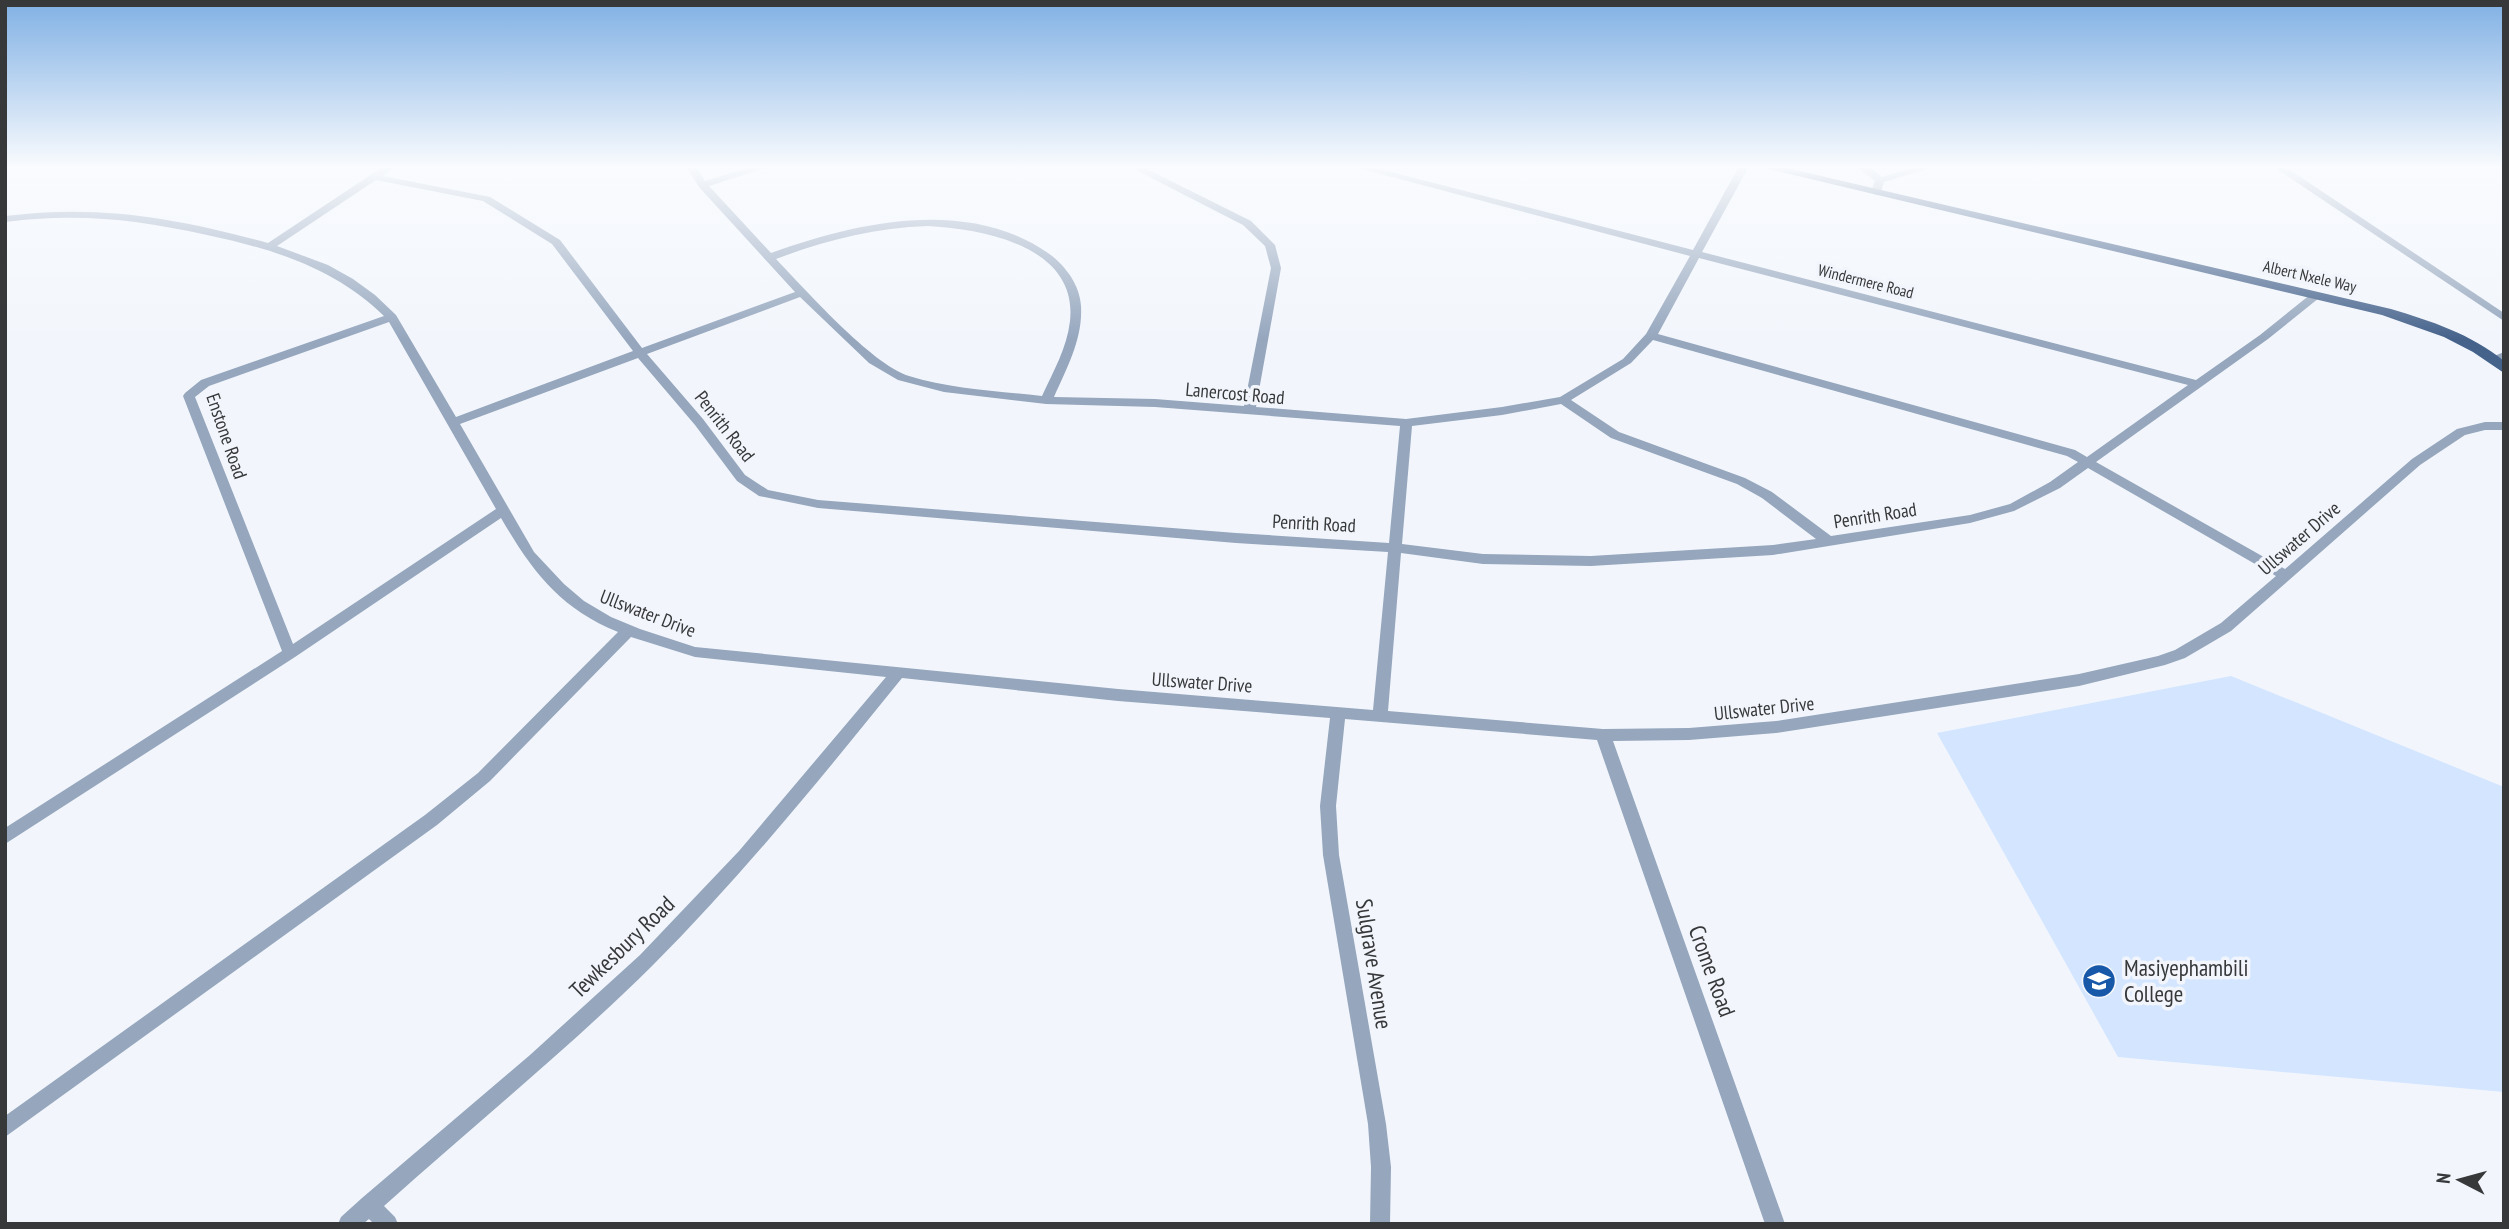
<svg xmlns="http://www.w3.org/2000/svg" width="2509" height="1229" viewBox="0 0 2509 1229" font-family="'PT Sans Narrow',sans-serif">
<rect width="100%" height="100%" fill="#f2f6fc"/>
<!-- green -->
<path fill="#d3e5ff" d="M2231 676 2504 787V1092L2118 1057 1937 733Z"/>
<g fill="none" stroke-linecap="round" stroke-linejoin="round">
<!-- minor -->
<g fill="#95a6bd" fill-rule="evenodd">
<path d="M381 168H393L383 176 490 197 560 240 642 348 795 292 699 187 687 168H697L705 181 748 168H765L709 186 771 253C857 222 967 197 1048 253 1065 265 1080 285 1081 306 1083 338 1067 368 1054 397L1155 399 1244 406 1271 268 1265 246 1243 225 1132 168H1145L1251 221 1275 245 1281 268 1256 407 1406 419 1502 407 1560 397 1623 359 1646 334 1690 256 1358 168H1376L1693 250 1738 168H1748L1702 252 2196 380 2260 335 2311 294H2319V298L2268 339 2096 462 2285 569 2412 459 2457 429 2485 422H2504V430H2485L2465 435 2420 465 2231 631 2185 658 2165 665 2079 686 1776 733 1689 740 1613 741 1785 1224H1765L1597 740 1345 719 1336 806 1339 855 1386 1124 1391 1167 1390 1224H1370L1371 1167 1368 1124 1323 855 1320 806 1330 718 1118 701 902 678C822 777 742 876 652 966 567 1050 473 1126 384 1206L395 1217 398 1224H374L369 1219 363 1224H338L341 1217 362 1198 530 1055 640 955 739 851 886 677 695 657 631 637 490 781 437 825 5 1137V1116L425 815 478 773 618 632C559 608 532 571 501 518L295 657 5 844V828L282 651 183 396 185 393 201 380 384 316C335 268 273 249 207 235 133 219 81 213 5 222V216C101 204 176 218 268 243ZM376 180 483 201 552 244 633 351 456 417 396 315 375 295 353 279 328 265 277 246ZM928 226C983 229 1078 246 1070 321 1067 348 1053 372 1042 396 998 391 951 389 909 376 871 364 805 289 776 259 826 240 874 228 928 226ZM1699 258 2188 385 2087 457 2075 450 1658 334ZM800 297 869 363 898 380 944 392 1046 404 1155 407 1400 426 1389 543 1236 533 818 500 768 490 745 475 703 419 647 354ZM389 322 496 509 293 644 195 397 209 386ZM1653 340 2067 456 2078 462 2050 482 2010 504 1970 515 1831 536 1772 492 1745 478 1619 432 1571 400 1631 363ZM638 358 695 425 737 481 759 496 818 508 1236 543 1388 552 1373 710 1118 689 695 647 640 629 611 617 584 601 564 584 534 552 460 424ZM1561 404 1611 438 1737 484 1762 498 1816 539 1773 545 1591 556 1483 554 1402 544 1412 426 1502 415ZM2088 468 2276 576 2221 623 2175 650 2158 656 2079 674 1776 721 1689 728 1603 729 1388 711 1401 553 1483 564 1591 566 1773 555 1970 523 2014 511 2060 488Z"/>
<path d="M1858 168H1870L1882 177 1913 168H1931L1884 182 1881 192 1876 195 1871 192 1875 181Z"/>
<path d="M2275 168H2287L2504 313V321Z"/>
<path d="M2504 352V359L2493 362 2487 359Z"/>
</g>
<!-- major -->
<path fill="#45628b" fill-rule="evenodd" d="M1764 168H1787L2391 309C2431 321 2471 334 2504 361V373L2473 352 2444 337 2382 315Z"/>
</g>
<!-- sky -->
<linearGradient id="sky" x2="0" y2="1"><stop stop-color="#80b0e4"/><stop offset="0.49" stop-color="#f9fbfe"/><stop offset="1" stop-color="#f9fbfe" stop-opacity="0"/></linearGradient>
<rect width="2509" height="340" fill="url(#sky)"/>
<!-- icons -->
<defs>
<g id="school-disc" transform="scale(1.75)"><circle r="9.5" fill="#1758a8" stroke="#f2f6fc"/><path d="M0-5L7-2L0 1L-7-2ZM-4 1L0 2.5L4 1V4Q0 6-4 4Z" fill="#fff"/></g>
</defs>
<g fill-rule="evenodd">
<use href="#school-disc" x="2099" y="981"/>
</g>
<g text-anchor="middle" stroke-width="7" stroke-linejoin="round" paint-order="stroke">
<!-- far-street labels -->
<g font-size="16" fill="#37383a" stroke="#f2f6fc">
<text transform="translate(2310 276) rotate(13)" y="6">Albert Nxele Way</text>
<text transform="translate(1866 281) rotate(14)" y="6">Windermere Road</text>
</g>
<!-- street labels -->
<g font-size="19" fill="#37383a" stroke="#f2f6fc">
<text transform="translate(1235 393) rotate(5)" y="7">Lanercost Road</text>
<text transform="translate(725 426) rotate(52)" y="7">Penrith Road</text>
<text transform="translate(227 436) rotate(71)" y="7">Enstone Road</text>
<text transform="translate(1875 515) rotate(-9)" y="7">Penrith Road</text>
<text transform="translate(1314 523) rotate(3)" y="7">Penrith Road</text>
<text transform="translate(2299 538) rotate(-41)" y="7">Ullswater Drive</text>
<text transform="translate(648 613) rotate(21)" y="7">Ullswater Drive</text>
<text transform="translate(1202 682) rotate(4)" y="7">Ullswater Drive</text>
<text transform="translate(1764 708) rotate(-6)" y="7">Ullswater Drive</text>
</g>
<!-- near-street labels -->
<g font-size="23" fill="#37383a" stroke="#f2f6fc">
<text transform="translate(622 947) rotate(-44)" y="8">Tewkesbury Road</text>
<text transform="translate(1374 964) rotate(81)" y="8">Sulgrave Avenue</text>
<text transform="translate(1712 971) rotate(70)" y="8">Crome Road</text>
</g>
<!-- near-poi labels -->
<g font-size="23" fill="#37383a" stroke="#f2f6fc" text-anchor="start">
<text x="2124" y="976">Masiyephambili<tspan x="2124" dy="26">College</tspan></text>
</g>
</g>
<!-- border -->
<rect width="2509" height="1229" fill="none" stroke="#37383a" stroke-width="14"/>
<!-- north arrow -->
<g transform="translate(2460 1180) rotate(276)" stroke="#f2f6fc" stroke-width="5" paint-order="stroke">
<path d="M0-5L12 26L0 18L-12 26Z" fill="#37383a"/>
<text y="-10" font-size="19" font-weight="bold" text-anchor="middle" fill="#37383a">N</text>
</g>
</svg>
